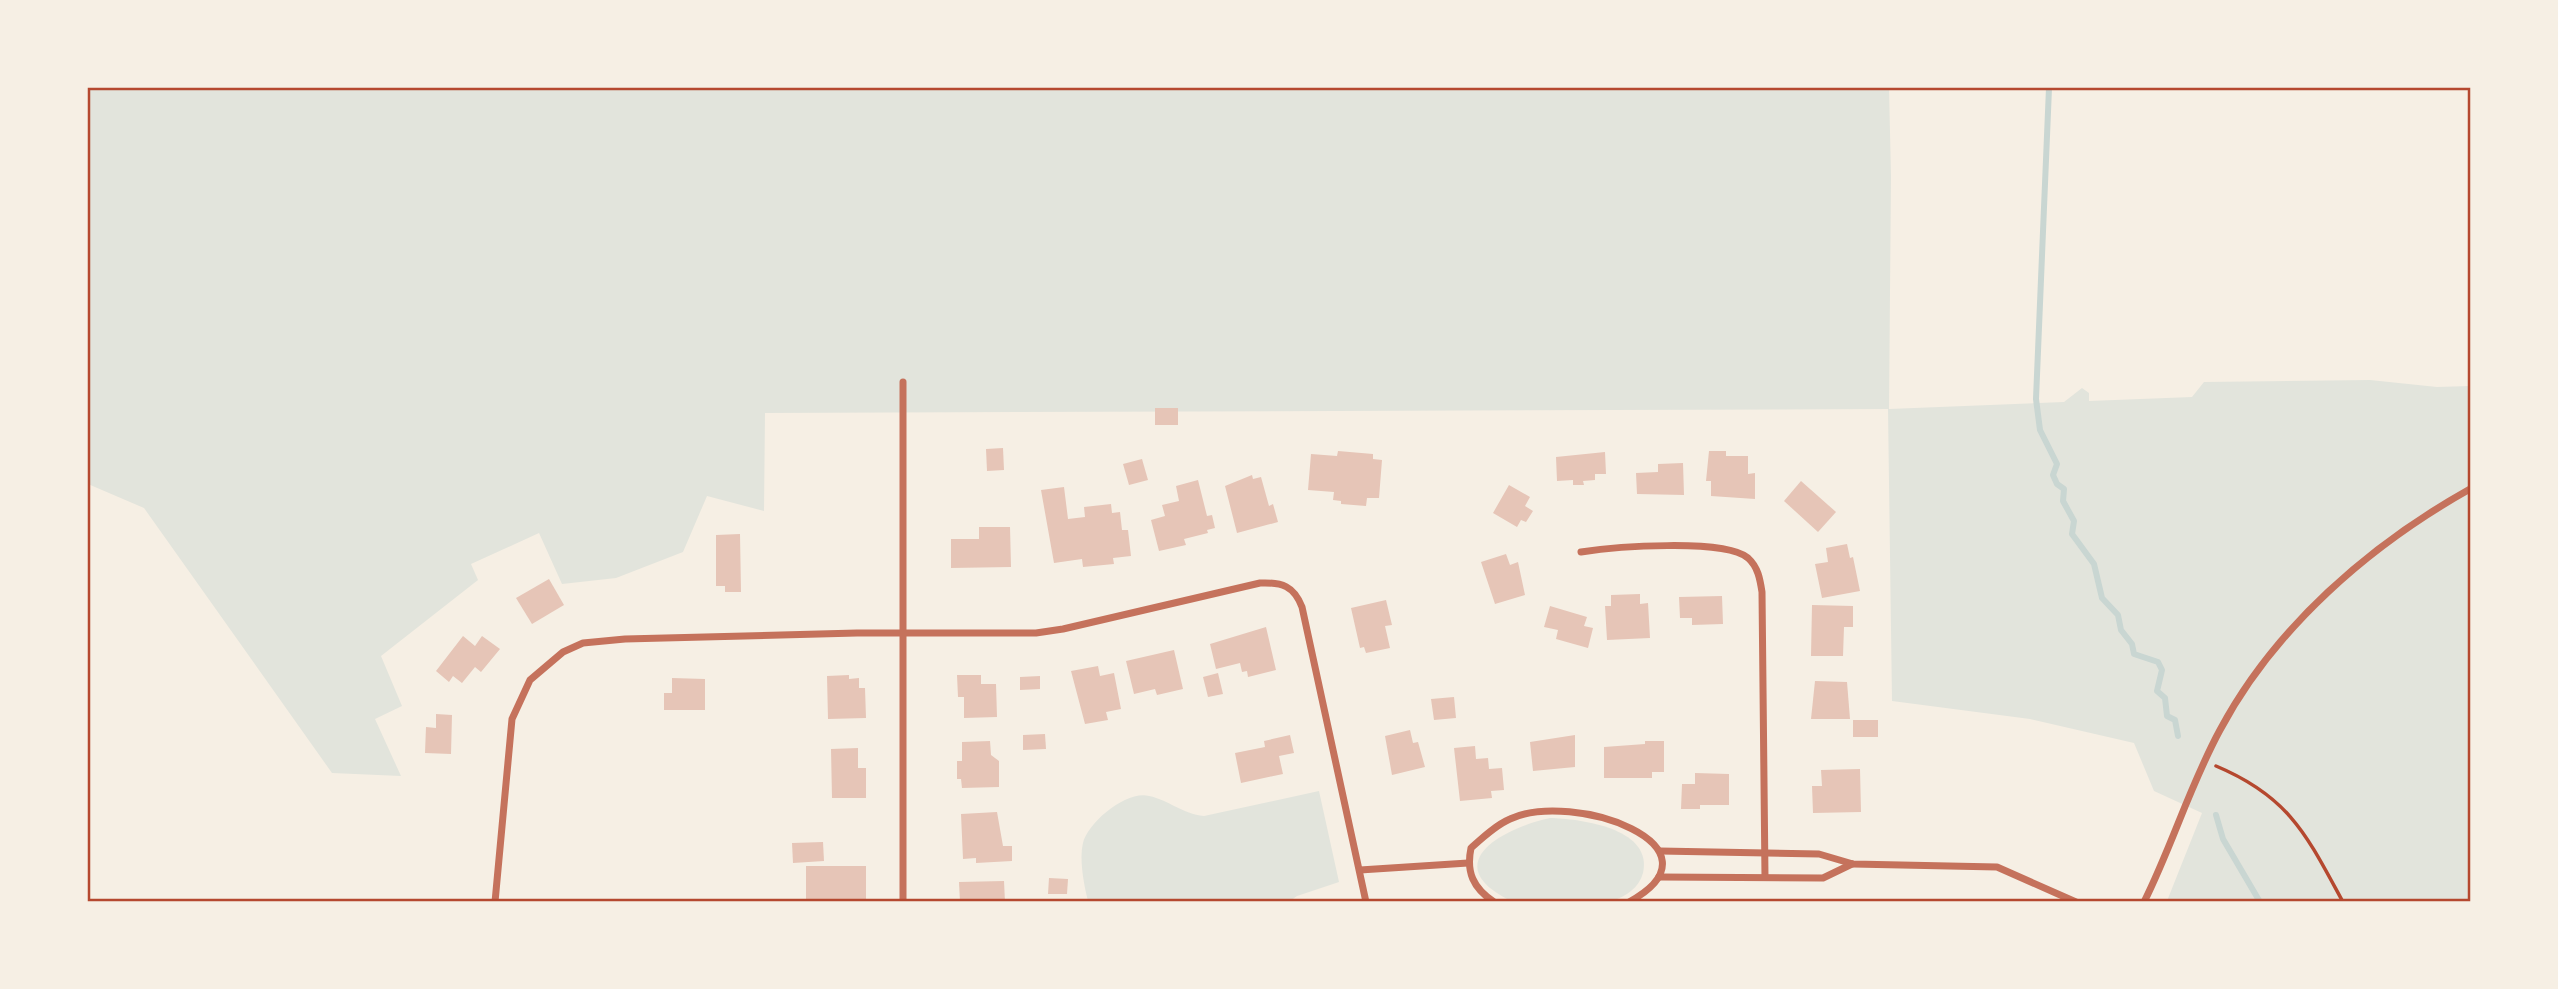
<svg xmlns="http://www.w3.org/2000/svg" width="2558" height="989" viewBox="0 0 2558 989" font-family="'Roboto Condensed',sans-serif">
<rect width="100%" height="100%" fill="#f6efe4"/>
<!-- green -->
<g fill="#e2e4dc">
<path d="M88 88H1889L1891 176 1889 409 2064 402 2082 388 2089 393V401L2192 397 2204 382 2370 380 2437 387 2470 386V901H2167L2202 813 2154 791 2134 743 2030 719 1892 701 1888 409 765 413 764 511 707 496 683 552 616 578 562 584 539 533 471 564 478 580 381 656 402 706 375 719 401 776 332 773 144 508 88 484Z"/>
<path d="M1319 791 1339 882 1297 896 1290 901H1088C1084 885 1079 860 1083 843 1088 822 1127 790 1149 796 1169 800 1182 814 1204 816Z"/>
<path d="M1550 818C1581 819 1653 828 1643 873 1639 888 1626 896 1612 901H1511C1436 864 1503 828 1550 818Z"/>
</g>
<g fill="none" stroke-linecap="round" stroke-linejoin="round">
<!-- stream -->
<g stroke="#c9d6d2" stroke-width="6">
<path d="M2049 88 2036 399 2040 430 2057 464 2053 475 2057 484 2064 489 2063 501 2074 521 2072 534 2094 564 2102 598 2118 615 2121 630 2132 644 2134 654 2158 662 2162 670 2157 691 2165 698 2167 716 2175 720 2178 736"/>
<path d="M2216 815 2223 839 2260 902"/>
</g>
</g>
<!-- building -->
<g fill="#e6c5b7">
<rect x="1155" y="408" width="23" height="17"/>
<path d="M1003 448 1004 470 987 471 986 449Z"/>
<path d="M1338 451 1373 454V459L1382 460 1379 498H1367L1366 506 1341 504V501L1333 500 1334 492 1308 490 1311 454 1337 456Z"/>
<path d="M1709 451H1726V456H1748V474L1755 473V499L1711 496V481H1706Z"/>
<path d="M1605 452 1606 474H1595V480L1583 481 1584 485H1573V480L1557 481 1556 457Z"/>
<path d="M1142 459 1148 480 1129 485 1123 464Z"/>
<path d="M1683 463 1684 495 1637 494 1636 473 1658 472V464Z"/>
<path d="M1252 475 1253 479 1261 477 1269 506 1273 504 1278 522 1237 533 1225 486Z"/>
<path d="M1198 480 1207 516 1212 515 1215 528 1207 530 1208 533 1184 539 1186 545 1159 551 1151 520 1165 516 1162 505 1179 501 1176 486Z"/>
<path d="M1801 481 1836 512 1818 532 1784 501Z"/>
<path d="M1509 485 1530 497 1525 506 1533 511 1526 522 1521 520 1517 527 1493 513Z"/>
<path d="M1064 487 1068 519 1085 517 1084 507 1111 504 1112 513 1120 512 1122 530H1128L1131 556 1113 558 1114 564 1083 567 1082 559 1054 563 1041 490Z"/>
<path d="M979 527H1010L1011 567 951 568V539H979Z"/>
<path d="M740 534 741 592H725V586H716V535Z"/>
<path d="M1847 544 1850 558 1853 557 1860 591 1822 598 1815 564 1828 562 1826 548Z"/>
<path d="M1506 554 1510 565 1518 562 1525 595 1495 604 1481 562Z"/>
<path d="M549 579 564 605 532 624 516 598Z"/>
<path d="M1640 594V604L1648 603 1650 638 1607 640 1605 606H1611V595Z"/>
<path d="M1722 596 1723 624 1692 625V618H1680L1679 597Z"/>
<path d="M1386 600 1392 625 1385 626 1390 648 1366 653 1364 647 1360 648 1351 608Z"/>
<path d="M1812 605 1853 606V627H1844L1843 656H1811Z"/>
<path d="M1550 606 1587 617 1584 626 1593 628 1588 648 1556 639 1558 630 1544 627Z"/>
<path d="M1266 627 1276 670 1248 677 1247 671 1242 672 1240 663 1216 669 1210 644Z"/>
<path d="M463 636 475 646 482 636 500 649 481 672 475 667 462 683 453 676 449 682 436 671Z"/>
<path d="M1174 650 1183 689 1157 695 1155 689 1134 694 1126 661Z"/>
<path d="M1098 666 1100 676 1114 673 1121 709 1106 712 1108 720 1085 724 1071 671Z"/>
<path d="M1218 673 1223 694 1208 697 1203 677Z"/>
<path d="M849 675V679L859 678V688H865L866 718 828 719 827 676Z"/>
<path d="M957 675H981V684H996L997 717 964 718V697H958Z"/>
<path d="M1040 676V689L1020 690V677Z"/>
<path d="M672 678 705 679V710H664V693H672Z"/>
<path d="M1815 681 1847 682 1850 719H1811Z"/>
<path d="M1454 697 1456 718 1434 720 1431 699Z"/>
<path d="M436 714 452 715 451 754 425 753 426 727 436 728Z"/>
<rect x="1853" y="720" width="25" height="17"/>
<path d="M1410 730 1413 743 1418 742 1425 767 1392 775 1385 736Z"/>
<path d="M1045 734 1046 749 1023 750V735Z"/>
<path d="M1290 735 1294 753 1279 756 1283 774 1241 783 1235 753 1265 747 1264 741Z"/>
<path d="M1575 735V767L1533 771 1530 742Z"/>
<path d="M990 741 991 755 999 761V787L962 788 961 779H957V761H962V742Z"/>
<path d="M1645 741H1664V772H1652V778H1604V747L1645 744Z"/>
<path d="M1475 746 1476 759 1488 758 1489 769 1502 768 1504 790 1491 791 1492 798 1460 801 1454 748Z"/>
<path d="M858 748V768H866V798H832L831 749Z"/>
<path d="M1860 769 1861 812 1813 813 1812 786H1822L1821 770Z"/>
<path d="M1695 773 1729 774V805H1700V809H1681L1682 784H1695Z"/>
<path d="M997 812 1003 846H1012V861L976 863V858L963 859 961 814Z"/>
<path d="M823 842 824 861 793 863 792 843Z"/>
<rect x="806" y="866" width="60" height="36"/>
<path d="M1049 878 1068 879 1067 894H1048Z"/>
<path d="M1004 881 1005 902H960L959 882Z"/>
</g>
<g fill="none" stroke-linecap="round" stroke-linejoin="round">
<!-- path -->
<path stroke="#b5482f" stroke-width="3.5" d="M2216 766C2290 797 2307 836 2343 902"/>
<!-- minor -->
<g stroke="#c5725c" stroke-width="7">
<path d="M1581 552C1613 547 1724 538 1748 558 1758 567 1760 579 1762 592L1765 877"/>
<path d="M1660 851 1819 854 1853 864 1997 867 2076 902"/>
<path d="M1360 870 1468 863"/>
<path d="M1659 877 1823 878 1852 864"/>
<path d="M495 902 512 719 530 680 563 652 583 643 625 639 857 633H1036L1063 629 1260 583C1282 582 1294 586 1302 607L1366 902"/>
<path d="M903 902V382"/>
<path d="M1494 902C1473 888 1466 872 1471 848 1482 838 1496 825 1510 819 1573 790 1731 846 1629 902"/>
<path d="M2144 902C2172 846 2190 785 2220 730 2275 627 2370 545 2470 489"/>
</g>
</g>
<!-- border -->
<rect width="2558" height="989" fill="none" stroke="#f6efe4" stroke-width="178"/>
<rect x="89" y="89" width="2380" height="811" fill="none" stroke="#b5482f" stroke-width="2.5"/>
</svg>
